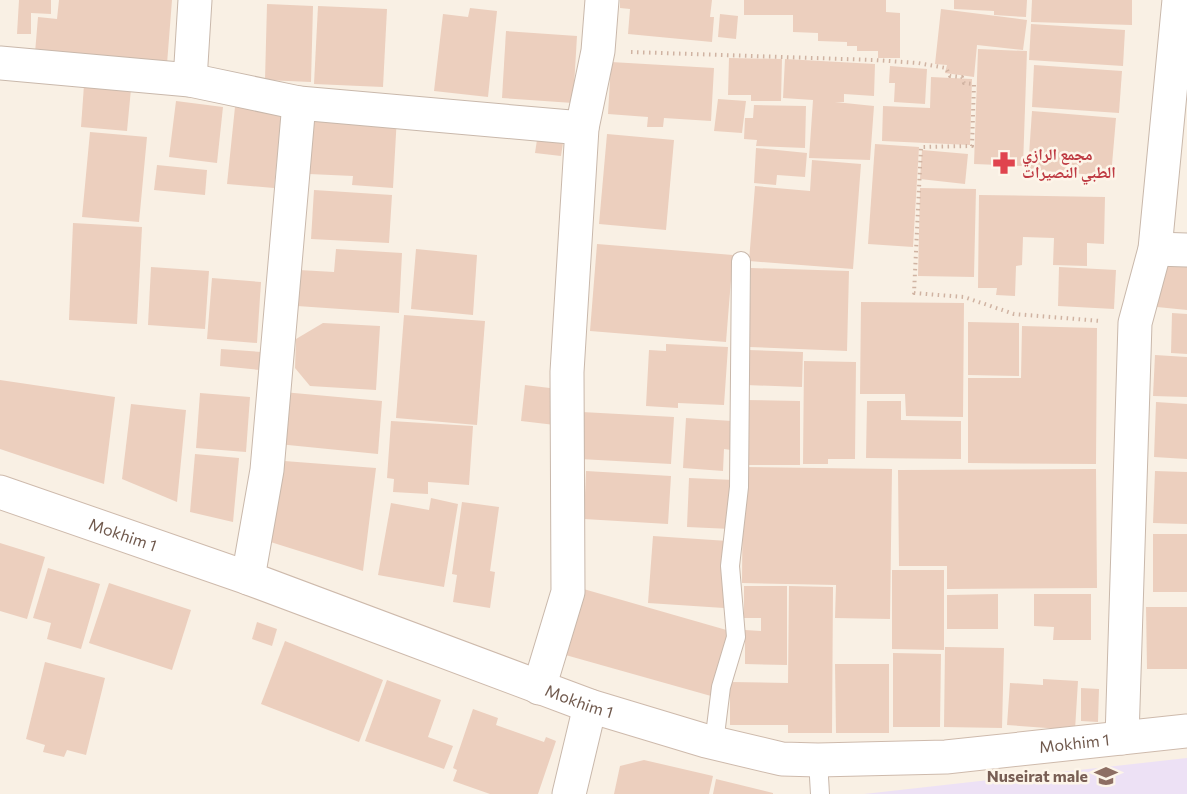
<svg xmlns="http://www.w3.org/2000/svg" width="1187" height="794" viewBox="0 0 1187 794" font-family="Commissioner,'Noto Naskh Arabic',sans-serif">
<rect width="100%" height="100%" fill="#f9f0e4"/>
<!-- education -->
<path fill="#ede1f5" d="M1187 758V794H864Z"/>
<!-- building -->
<g fill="#eccfbe">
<path d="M19 0H51V14L31 13V34H17Z"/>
<path d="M59 0H172L167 64 35 53 38 17 57 19Z"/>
<path d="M620 0H712L710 17H714L712 42 628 34 630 9 620 8Z"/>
<path d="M744 0H886V12L900 13V58H878V51H857V46H847V42L818 41V33L793 32V15H744Z"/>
<path d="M954 0H1027L1026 17 994 15V11L954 9Z"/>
<path d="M1032 0H1132V25L1031 22Z"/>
<path d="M267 4 313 6 311 82 265 80Z"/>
<path d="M318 6 387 9 383 87 314 84Z"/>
<path d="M470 8 497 11 488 97 434 91 443 14 468 17Z"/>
<path d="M941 9 1027 20 1023 50 977 45 974 77 945 73 947 65 935 64Z"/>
<path d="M720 14 738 16 736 39 718 37Z"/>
<path d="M1031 24 1125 30 1123 66 1029 60Z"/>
<path d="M506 31 577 36 573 103 502 98Z"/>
<path d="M978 49 1027 51 1023 166 974 164Z"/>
<path d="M729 58 782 59 781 101H751V95H728Z"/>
<path d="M785 59 875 64 874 96 844 94V102H835L874 106 870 160 809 158 813 100 783 98Z"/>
<path d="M611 62 714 68 711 121 664 118 663 127H647L648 117 608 114Z"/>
<path d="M1034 65 1122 71 1119 113 1032 107Z"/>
<path d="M890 66 927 69 925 104 894 102 895 83H889Z"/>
<path d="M931 77 972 79 970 145 882 141 883 106 930 108Z"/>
<path d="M84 85 131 89 127 131 81 127Z"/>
<path d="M718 99 746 101 742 133 714 131Z"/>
<path d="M176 101 223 107 217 163 169 157Z"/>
<path d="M754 105 806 106 805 148 756 146 757 140 744 139 745 118H753Z"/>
<path d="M235 107 282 112 274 188 227 184Z"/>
<path d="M313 111 397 116 393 188 352 185 353 176 309 174Z"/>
<path d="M1032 111 1116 118 1111 176 1028 170Z"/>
<path d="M90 132 147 137 139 222 82 217Z"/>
<path d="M538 133 557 136 563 143 561 156 535 153Z"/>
<path d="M607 134 674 140 666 230 599 224Z"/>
<path d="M875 144 919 147 913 247 868 244Z"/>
<path d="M756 148 807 153 805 177 777 175 776 185 754 183Z"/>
<path d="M922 150 968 154 965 184 920 179Z"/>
<path d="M812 160 861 164 853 269 749 261 755 186 810 191Z"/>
<path d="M157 165 207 170 205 195 154 190Z"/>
<path d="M920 188 976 189 974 277 918 276Z"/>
<path d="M314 190 392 195 389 243 311 239Z"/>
<path d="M979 195 1105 197 1104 244 1087 243V266L1053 265 1054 238 1023 237 1022 265 1016 266 1015 296 996 295 997 288H978Z"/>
<path d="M73 223 142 227 137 324 69 320Z"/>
<path d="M597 244 733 255 726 342 590 331Z"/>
<path d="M336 249 402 253 399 313 297 306 299 270 334 272Z"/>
<path d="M416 249 477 255 473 315 411 309Z"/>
<path d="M1160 261 1187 263V310L1157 307Z"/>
<path d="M151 267 209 271 205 329 148 325Z"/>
<path d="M1059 267 1116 270 1114 309 1058 306Z"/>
<path d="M751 268 849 271 847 351 749 347Z"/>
<path d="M212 278 261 282 257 343 207 339Z"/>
<path d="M861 302 964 303 963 417 906 416 905 394H860Z"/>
<path d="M1172 313 1187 314V354L1171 353Z"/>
<path d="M404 315 485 321 477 425 396 418Z"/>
<path d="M968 322 1019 323V376L968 375Z"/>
<path d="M323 323 380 326 376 390 310 386 295 368 296 339Z"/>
<path d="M1022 326 1097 328 1096 464 968 463V378H1021Z"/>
<path d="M666 344 728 347 724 405 678 403V408L646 406 649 350 666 351Z"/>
<path d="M221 349 262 352 260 370 220 366Z"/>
<path d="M748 350 803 352 802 387 746 385Z"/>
<path d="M1155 355 1187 357V397L1153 396Z"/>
<path d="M804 361 856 362 855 459H828V464H803Z"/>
<path d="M0 380 115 397 104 484 0 449Z"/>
<path d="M525 385 558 389 555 425 521 421Z"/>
<path d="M283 392 382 401 378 454 278 444Z"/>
<path d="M200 393 250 397 246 452 196 448Z"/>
<path d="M743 400 800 401V465H743Z"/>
<path d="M867 401H901V420L961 421V459L866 458Z"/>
<path d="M1156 402 1187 404V459L1154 457Z"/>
<path d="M131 404 186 410 177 502 122 479Z"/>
<path d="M582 412 674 417 671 464 580 459Z"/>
<path d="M686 418 732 421 731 450 724 449 723 471 683 468Z"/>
<path d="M391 421 473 426 469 485 428 482V494L393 492 394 479 387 478Z"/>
<path d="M195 454 239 458 233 522 190 512Z"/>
<path d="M271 460 376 468 363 571 261 539Z"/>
<path d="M743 467 892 469 890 619 835 618 836 585 742 583Z"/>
<path d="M1096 469 1097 588 947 589V566H899L898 470Z"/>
<path d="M586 471 671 476 668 524 584 519Z"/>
<path d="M1155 471 1187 472V524L1153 523Z"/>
<path d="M689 478 734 480 731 529 687 527Z"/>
<path d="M431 498 458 504 444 587 378 575 391 503 429 510Z"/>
<path d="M462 502 499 507 490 571 495 572 490 608 453 602 457 575 452 574Z"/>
<rect x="1153" y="534" width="34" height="58"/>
<path d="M653 536 728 541 724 608 648 603Z"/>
<path d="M0 543 45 557 27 619 0 611Z"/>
<path d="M48 568 100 584 81 649 47 639 51 623 33 618Z"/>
<path d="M892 570H944V650L892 649Z"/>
<path d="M109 583 191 610 172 670 89 643Z"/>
<path d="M744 586H787V665L745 664V630L761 631V618H744Z"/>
<path d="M789 586 833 587 832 733H788V725H730V682L788 683Z"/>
<path d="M580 588 730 631 711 696 562 654Z"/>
<path d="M998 594V629H947V595Z"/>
<path d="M1034 594H1091V640H1053L1054 627 1034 626Z"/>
<path d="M1146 607H1187V669H1147Z"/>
<path d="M257 622 277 629 272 646 252 639Z"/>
<path d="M285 641 383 680 359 742 261 704Z"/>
<path d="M945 647 1004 648 1002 728 944 727Z"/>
<path d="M893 653 941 654 940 727H893Z"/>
<path d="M45 662 105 678 86 755 67 750 64 757 43 752 45 745 26 739Z"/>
<path d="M835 664H889V733H836Z"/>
<path d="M1043 679 1078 681 1075 730 1007 725 1010 683 1043 685Z"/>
<path d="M387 680 441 700 428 737 453 746 444 769 365 741Z"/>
<path d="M1081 688 1099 689 1098 722 1081 721Z"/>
<path d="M473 709 498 718 496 725 544 742 546 737 556 741 538 794H490L453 781 457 770 453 768Z"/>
<path d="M644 760 713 776 709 794H614L620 766Z"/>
<path d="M716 779 773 793V794H713Z"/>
</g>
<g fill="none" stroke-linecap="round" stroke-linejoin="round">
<!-- lane casing -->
<g stroke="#c9b8ab" stroke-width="20">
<g id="lane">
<path d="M714 743 721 687 736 637 730 566 739 487 741 261"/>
<path d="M818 760 820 794"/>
</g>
</g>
<!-- street casing -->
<g stroke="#c9b8ab" stroke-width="35">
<g id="street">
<path d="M0 63 190 80 299 103 582 128"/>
<path d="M190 80 195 0"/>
<path d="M1155 249 1187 250"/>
<path d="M248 578 267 470 299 103"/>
<path d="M539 688 568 592 567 372 582 128 598 51 602 0"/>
<path d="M1122 738 1135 323 1155 249 1179 0"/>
<path d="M569 794 590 706"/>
</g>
</g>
<!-- secondary casing -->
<g stroke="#cebaac" stroke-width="35">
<g id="secondary">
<path id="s1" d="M0 492 248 578 590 706 706 741 782 759 818 760 946 757 1187 731"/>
</g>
</g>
<!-- path -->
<path stroke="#d0b3a2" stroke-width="4" stroke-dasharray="1.5 4.5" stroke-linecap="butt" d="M631 52 874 60 918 63 946 68 950 76 962 77 964 83 974 84 972 146 921 147 914 293 964 297 1014 314 1101 321"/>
<!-- lane -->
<use href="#lane" stroke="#fff" stroke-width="18"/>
<!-- street -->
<use href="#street" stroke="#fff" stroke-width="33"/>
<!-- secondary -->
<use href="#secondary" stroke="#fff" stroke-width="33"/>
</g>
<!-- icons -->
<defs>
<g id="pharmacy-bare" transform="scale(1.8)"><path d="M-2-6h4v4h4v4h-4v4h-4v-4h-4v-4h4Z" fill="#e0444e" stroke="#fdf5e9" stroke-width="2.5" paint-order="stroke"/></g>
<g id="school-bare" transform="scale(1.8)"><path d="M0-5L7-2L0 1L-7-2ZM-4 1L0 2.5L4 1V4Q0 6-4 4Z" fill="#8d6e63" stroke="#fdf5e9" stroke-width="2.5" paint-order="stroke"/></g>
</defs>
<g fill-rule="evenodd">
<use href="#pharmacy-bare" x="1004" y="163"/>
<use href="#school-bare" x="1106" y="776"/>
</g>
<g text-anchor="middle" stroke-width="5" stroke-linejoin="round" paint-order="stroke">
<!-- health labels -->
<g font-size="16" font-weight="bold" fill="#be3a42" stroke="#fdf5e9" text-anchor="start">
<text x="1022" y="160">مجمع الرازي<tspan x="1022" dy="18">الطبي النصيرات</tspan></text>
</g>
<!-- street labels -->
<g font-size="16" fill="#6f584c" stroke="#fdf5e9">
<text dy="6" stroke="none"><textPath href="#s1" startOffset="130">Mokhim 1</textPath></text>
<text dy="6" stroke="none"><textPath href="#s1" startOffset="616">Mokhim 1</textPath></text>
<text dy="6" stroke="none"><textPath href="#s1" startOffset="1120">Mokhim 1</textPath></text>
</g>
<!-- education labels -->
<g font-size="16" font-weight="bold" fill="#785e54" stroke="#fdf5e9" text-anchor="end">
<text x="1088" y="782">Nuseirat male</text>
</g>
</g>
</svg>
